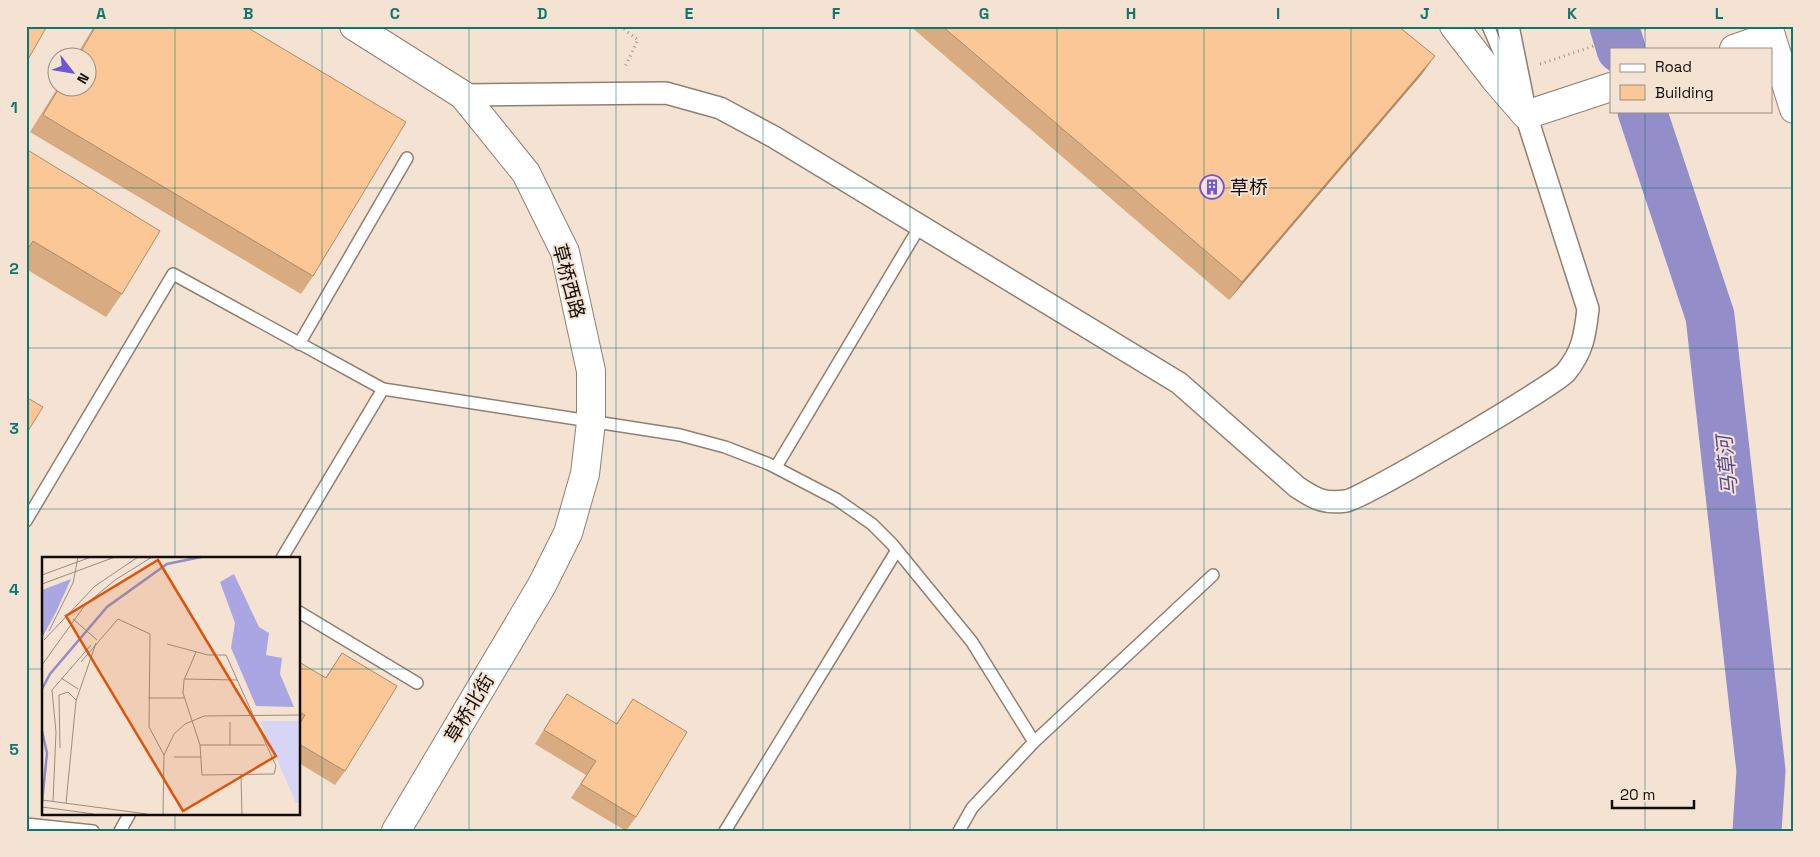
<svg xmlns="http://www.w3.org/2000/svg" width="1820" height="857" viewBox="0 0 1820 857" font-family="'Space Grotesk','Noto Sans SC',sans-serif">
<rect width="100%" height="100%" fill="#f4e3d3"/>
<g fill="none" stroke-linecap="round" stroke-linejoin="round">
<!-- river -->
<g stroke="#938eca" stroke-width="49">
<path d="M1614 26 1621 49"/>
<path d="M1642 111 1710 316 1761 771 1757 831"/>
</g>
<!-- lane casing -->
<g stroke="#8f8071" stroke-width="14">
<g id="lane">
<path d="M1488 26 1511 80"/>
<path d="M299 344 407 158"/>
<path d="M776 467 920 226"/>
<path d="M26 521 173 274 383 389 680 435 725 447 769 464 836 499 872 524 892 544 972 642 1034 742"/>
<path d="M282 558 383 389"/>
<path d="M299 612 417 683"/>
<path d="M26 824 93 831"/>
<path d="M120 831 130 813"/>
<path d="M725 831 897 550"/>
<path d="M959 831 972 808 1034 742 1213 575"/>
</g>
</g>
<!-- street casing -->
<g stroke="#8f8071" stroke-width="24">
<path id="street" d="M463 95 666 93 720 108 774 137 1179 383 1297 487C1315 499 1324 504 1346 501 1362 499 1555 385 1566 372 1583 351 1585 335 1588 309L1526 115 1508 26"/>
</g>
<!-- secondary casing -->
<g stroke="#8f8071" stroke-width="30">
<g id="secondary">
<path d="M354 26 463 95 526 173 565 252 591 371V422L585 474 568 533 542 585 396 831"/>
<path d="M1454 26 1495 79 1526 115 1611 87"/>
<path d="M1764 26 1771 36 1794 109"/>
<path d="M1734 49 1771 36"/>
</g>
</g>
<!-- path -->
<g stroke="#a09488" stroke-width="3" stroke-dasharray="1 4" stroke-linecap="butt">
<path d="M620 26 638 40 624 69"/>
<path d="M1540 64 1654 26"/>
</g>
<!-- lane -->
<use href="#lane" stroke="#fff" stroke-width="11"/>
<!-- street -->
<use href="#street" stroke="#fff" stroke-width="21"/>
<!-- secondary -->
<use href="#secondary" stroke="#fff" stroke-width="28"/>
</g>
<!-- wall -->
<g fill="#d8ab81">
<path d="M94 26H245L313 276 301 294 30 132 58 87 88 88V58H75Z"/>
<path d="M910 26H1398L1422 74 1229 300Z"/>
<path d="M26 149 122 294 106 317 26 269Z"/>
<path d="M342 653 345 771 335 785 299 763V662L325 678Z"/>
<path d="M567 694 616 724 633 699 636 817 626 831 571 798 586 775 535 744 557 708Z"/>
</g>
<!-- shaded-wall -->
<path fill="#b08b69" d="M1435 56 1422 74 1229 300 1242 282Z"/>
<!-- building -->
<g fill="#fbc796" stroke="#b08b69">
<path d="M26 26H47L26 63Z"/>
<path d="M96 26H245L406 122 313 276 43 115 59 88H88V58H77Z"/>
<path d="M942 26H1398L1435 56 1242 282Z"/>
<path d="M26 149 160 231 122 294 33 241 26 252Z"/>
<path d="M26 397 43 407 26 434Z"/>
<path d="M342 653 397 686 345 771 299 744V725L305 715 299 712V662L326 678Z"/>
<path d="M567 694 617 724 633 699 687 732 636 817 581 784 596 761 544 730Z"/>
</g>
<!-- grid -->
<path fill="none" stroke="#0f766e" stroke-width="1" stroke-opacity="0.55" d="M175 26V558M322 26V831M469 26V831M616 26V831M763 26V831M910 26V831M1057 26V831M1204 26V831M1351 26V831M1498 26V831M1645 26V49M1645 111V831M26 188H1794M26 348H1794M26 509H1794M26 669H44M299 669H1794M175 813V831"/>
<!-- icons -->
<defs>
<g id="building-ring" transform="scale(1.25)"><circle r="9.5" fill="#f4e3d3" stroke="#6e58d2" stroke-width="1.5"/><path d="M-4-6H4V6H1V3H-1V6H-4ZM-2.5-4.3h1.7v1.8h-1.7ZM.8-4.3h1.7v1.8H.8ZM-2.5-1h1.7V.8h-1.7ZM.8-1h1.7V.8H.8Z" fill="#6e58d2"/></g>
</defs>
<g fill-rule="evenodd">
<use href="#building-ring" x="1212" y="187"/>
</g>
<g text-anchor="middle" stroke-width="4" stroke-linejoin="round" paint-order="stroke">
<!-- poi labels -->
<g font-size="19" fill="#110c07" stroke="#f4e3d3" text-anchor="start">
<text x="1230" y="194">草桥</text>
</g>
<!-- street labels -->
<g font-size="19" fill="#110c07" stroke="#f4e3d3">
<text transform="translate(569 281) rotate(75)" y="7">草桥西路</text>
<text transform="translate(469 708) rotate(-59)" y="7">草桥北街</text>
</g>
<!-- water labels -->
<g font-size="20" font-style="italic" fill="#534993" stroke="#f4e3d3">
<text transform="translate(1727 466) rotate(-96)" y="7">马草河</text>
</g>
</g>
<!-- overview -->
<g transform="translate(42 557)">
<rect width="258" height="258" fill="#f4e3d3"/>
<path d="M192 17 217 70 227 76 224 98 240 101 238 117 252 150 214 149 189 91 193 66 178 25ZM29 22 14 55 0 81V33Z" fill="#aaa6e3"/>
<path d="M218 164H257V246H254Z" fill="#d6d5f6"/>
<path fill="none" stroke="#938eca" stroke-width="2.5" d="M0 132 8 117 65 50 125 7 159 0M0 174 5 196 0 246"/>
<path fill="none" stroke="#998d81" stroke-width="1" d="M0 0H35M0 18 49 0M0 27 73 0M31 62 55 83M7 74 31 26 36 0M2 83 53 29 96 0M125 87 166 98H184L234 209 232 217 160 218 158 188 141 136 142 123 154 95M39 105 76 62 108 77 107 170 122 198M0 108 43 48 73 23 110 0M19 121 36 132M143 122 195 123M106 141H142M188 165V188M158 188H223M18 191 17 138 26 135 34 143M132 200H159M199 218 200 257M0 243 105 257M11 245 14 175 10 133 49 88M24 246 34 144 54 86M0 250 52 257M121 257 122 198 132 177 143 167 162 159 258 158"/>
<path fill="#dd550c" fill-opacity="0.15" stroke="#dd550c" stroke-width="2.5" d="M116 3 234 199 141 254 24 59Z"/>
<rect width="258" height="258" fill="none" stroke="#110c07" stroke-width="2.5"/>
</g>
<!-- border -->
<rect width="1820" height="857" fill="none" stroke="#f4e3d3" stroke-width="55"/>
<!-- legend -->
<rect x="1610" y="48" width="162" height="65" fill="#f4e3d3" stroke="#998d81"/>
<rect x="1620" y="64" width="25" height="8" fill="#ffffff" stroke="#998d81"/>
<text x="1655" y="72" font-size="15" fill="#110c07">Road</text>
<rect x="1620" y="85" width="25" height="15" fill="#fbc796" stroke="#998d81"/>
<text x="1655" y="98" font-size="15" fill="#110c07">Building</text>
<!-- north arrow -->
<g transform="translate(72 72) rotate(121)"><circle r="24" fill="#f4e3d3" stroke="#998d81"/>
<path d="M0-4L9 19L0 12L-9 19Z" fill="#6e58d2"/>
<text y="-8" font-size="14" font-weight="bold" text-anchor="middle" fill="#110c07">N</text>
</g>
<!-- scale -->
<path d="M1612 800v8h82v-8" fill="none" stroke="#110c07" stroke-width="2.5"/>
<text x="1620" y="800" font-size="15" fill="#110c07" stroke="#f4e3d3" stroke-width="4" paint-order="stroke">20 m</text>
<rect x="28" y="28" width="1764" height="802" fill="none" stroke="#0f766e" stroke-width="2"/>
<g font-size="16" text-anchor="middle" font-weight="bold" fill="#0f766e">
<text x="101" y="19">A</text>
<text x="248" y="19">B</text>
<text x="395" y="19">C</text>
<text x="542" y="19">D</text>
<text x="689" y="19">E</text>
<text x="836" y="19">F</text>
<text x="984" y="19">G</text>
<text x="1131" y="19">H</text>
<text x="1278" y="19">I</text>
<text x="1425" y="19">J</text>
<text x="1572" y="19">K</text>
<text x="1719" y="19">L</text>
<text x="14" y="113">1</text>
<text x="14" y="274">2</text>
<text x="14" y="434">3</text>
<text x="14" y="595">4</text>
<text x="14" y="755">5</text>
</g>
</svg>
